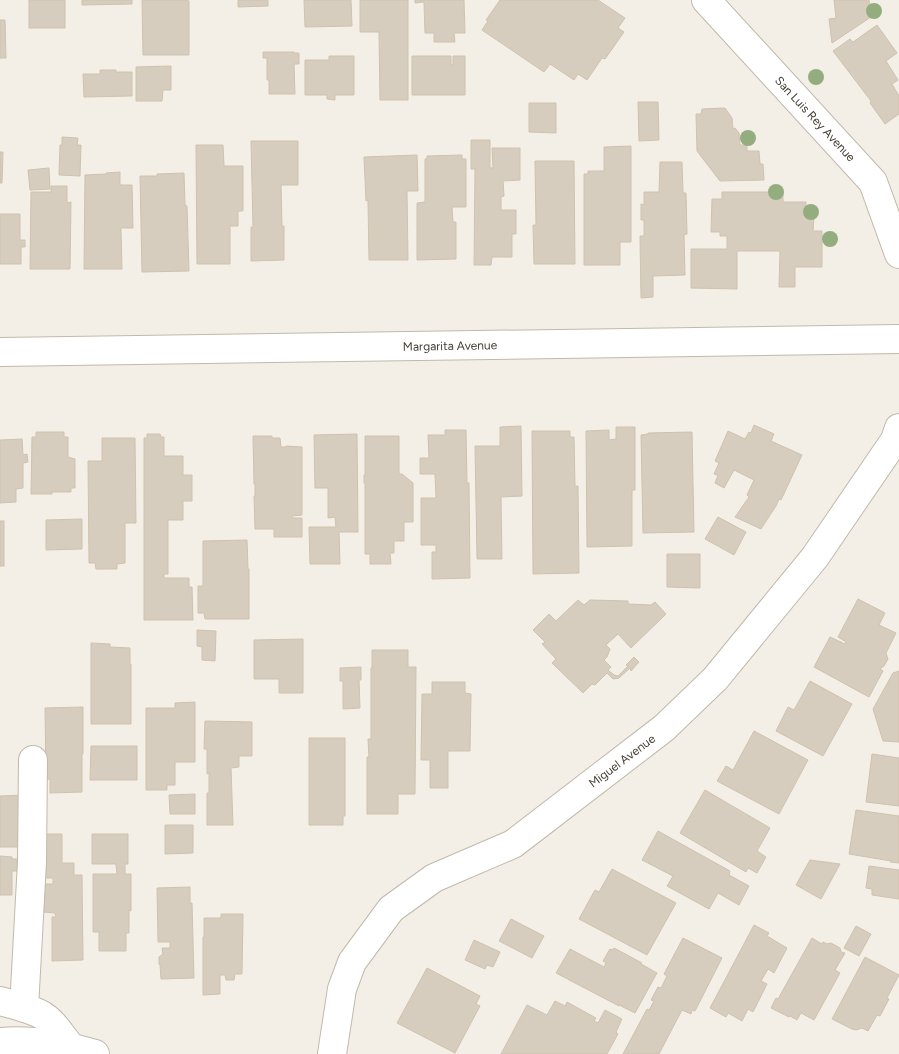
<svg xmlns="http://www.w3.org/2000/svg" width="899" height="1054" viewBox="0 0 899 1054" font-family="Figtree,sans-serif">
<rect width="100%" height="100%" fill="#f3efe6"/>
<!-- building -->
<g fill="#d7cdbe" stroke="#cfc2ae">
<rect x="29" y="0" width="36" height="28"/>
<path d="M82 0H132V4L82 5Z"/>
<path d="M142 0H187L189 1V55H143Z"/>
<path d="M238 0H268V6L238 7Z"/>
<path d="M304 0H351L352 26 305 27Z"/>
<path d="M360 0H408V100H380L379 32H360Z"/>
<path d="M415 0H464L465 33H454L455 42H434V33H425L424 2 415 3Z"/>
<path d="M500 0H598L625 18 618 28 624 32 605 59 602 58 587 80 578 74 574 80 550 64 544 72 482 30 488 21 486 20Z"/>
<path d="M834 0H869L871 17 832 43 829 19 836 18Z"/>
<path d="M0 20H5L6 58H0Z"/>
<path d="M877 25 897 53 886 61 898 80 892 84 899 96V114L885 124 870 103 871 101 833 51 850 39 853 42Z"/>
<path d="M263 52H294V53H299V64H294L295 94H269V80H267V58H263Z"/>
<path d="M329 56H354V95H335V100L327 99V95H305V60H329Z"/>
<path d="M412 56H451V65H453V56H465V95H412Z"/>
<path d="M171 66V90H163L162 101H136V67Z"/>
<path d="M100 70H116V72H132V96L84 97 83 74H100Z"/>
<path d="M638 102H658L659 140 639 141Z"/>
<path d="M529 103H556V133L529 132Z"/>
<path d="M725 108 732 118 733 129 735 128 739 133 740 145H747V151H759L760 164H763L764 180 720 181 697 151 696 114H701L702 109Z"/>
<path d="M62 137 78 138 77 145H81L80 176 59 175 60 145H62Z"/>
<path d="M471 140H490V168H493L492 148H520V180L503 181 504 196 501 197V210H516V234H512V257H492L491 265H474L475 169H471Z"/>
<path d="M251 141H298V185H281L282 226H284V260L251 261V227H253Z"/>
<path d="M196 145H223L224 166H243V211H238V226H230V264H197Z"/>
<path d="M631 146V242H620V265H584V174H588V171H604V147Z"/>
<path d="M0 152H3L2 183H0Z"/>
<path d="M417 155 418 191H407L408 260H369L368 200 366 201 364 157Z"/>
<path d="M462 155V159H466V207H452L453 222H456V259L417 260V203L425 202V159H427V156Z"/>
<path d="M535 161H574L575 264H534L533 225H536Z"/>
<path d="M660 162H682L683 193H686L687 234 684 235 685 275 653 276V297L641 298 640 236H644V220H641V204L644 205V192H659Z"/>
<path d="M49 168 50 189 30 190 28 170Z"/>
<path d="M120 172V185H132L133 228H121L122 269H84L85 175 106 174V173Z"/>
<path d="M184 173 185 205 187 206 189 271 142 272 140 176H157V174Z"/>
<path d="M51 186H67V203L71 202 70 269H30L31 192H51Z"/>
<path d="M722 192H783V202H806V216H814L813 231H822V267H795V287H779L780 251H737V289L691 288V249H727V236H720V232H711L712 199H722Z"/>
<path d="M0 214H20V240H25V247H21V264H0Z"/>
<path d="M754 425 774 434 771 441 802 455 781 500 779 499 776 506 761 529 735 517 749 497 747 495 754 480 734 470 724 488 715 483 718 475 714 474 719 463 715 461 728 431 745 439 749 432 751 433Z"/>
<path d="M521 426 522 496 501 497 502 559H477L475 446H500V427Z"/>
<path d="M616 427H635V490H632V546L587 547 586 431 609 430V440L616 439Z"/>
<path d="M445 430H466L467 483H469L470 578 432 579V552H436V545H421V498H436L435 474H420V458H429L428 435H445Z"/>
<path d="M532 431H570V437H574L575 486H578L579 573 533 574Z"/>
<path d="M36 432H64V437H68V457L75 459V488H71V492H52V494H31L32 437H36Z"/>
<path d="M692 432 694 532 643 533 641 435 648 434V433Z"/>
<path d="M147 434H160L161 437H164V456H183V475H192V501H183V520H168V574H164V578H189V587H192L193 620H144V438H147Z"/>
<path d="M357 434 358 532H339L340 564H310L309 527H336L335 517 328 518V488H315L314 435Z"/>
<path d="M253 436H272V438H280L281 447H286V446L302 447V515L292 516V518H302V537H274V529H255L254 496H255V485L254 484Z"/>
<path d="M365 436H399V474H402L413 483V522H404V541H394V553H390L391 564H370V554H365V484L364 483V475H365Z"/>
<path d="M102 438H135L136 523H125V563L117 564V569H96L95 563H89L88 461H102Z"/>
<path d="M22 439 23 455 27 454 28 462 23 463V488L16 489V502L0 503V440Z"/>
<path d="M718 517 746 532 734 555 705 539Z"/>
<path d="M82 519V549L46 550V520Z"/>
<rect x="0" y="521" width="4" height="45"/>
<path d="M247 540 248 569H249V619H205L204 613H198V586H203V541Z"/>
<path d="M667 554H700V588L667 587Z"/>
<path d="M858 599 885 613 879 625 896 633 886 653 888 659 884 666 880 669 883 671 869 697 814 667 830 637 845 644 846 642 838 637Z"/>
<path d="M578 600 584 605 590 600 628 601V604L651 605 655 602 666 614 631 648 618 634 606 645 610 649 607 657 604 660 611 667 608 670 614 675 618 676 628 666 626 665 634 657 639 662 631 671 630 668 619 678 613 679 607 673 595 685 592 684 583 693 552 663 556 659 542 644 545 642 533 630 549 614 556 621Z"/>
<path d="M197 630 216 631 215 661 202 660V647L197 646Z"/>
<path d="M303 639V693H279V679H254V640Z"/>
<path d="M91 643 110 644V647L130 648V664H131V724H91Z"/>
<path d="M372 650H408V667H416L415 794H398V814H367V757H369L368 739H371V668H372Z"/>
<path d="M361 667V680H359L360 708 343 709V681H340V668Z"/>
<path d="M899 671V742L883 741 873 709 893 673Z"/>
<path d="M810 681 852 704 823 756 776 731 788 707 794 710Z"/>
<path d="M432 682H465V693L471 694 470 751H448V788H430V760H421L422 694H432Z"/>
<path d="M195 702V762H175V785H167V790H146V708H175V703Z"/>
<path d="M83 707V754H82V792L50 793V779H46L45 708Z"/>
<path d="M205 721 252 722V756H239V767L231 768 233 825H207V793H209V773L207 774V749H204Z"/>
<path d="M754 731 808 760 779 814 717 781 726 766 733 770Z"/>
<path d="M309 738H345V816H343V825H309Z"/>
<path d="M91 746H137V780H90Z"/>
<path d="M872 754 899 758V806L866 802Z"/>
<path d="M705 790 770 828 757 851 766 857 757 873 748 868 746 872 680 833Z"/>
<path d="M195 794V814H170L169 795Z"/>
<path d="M24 795 23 847H0V796Z"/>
<path d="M856 810 899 816V863L890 862 891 861 849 854Z"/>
<path d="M165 825H193V853L165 854Z"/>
<path d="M658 831 730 871 729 875 749 886 739 905 718 893 709 909 667 886 673 876 642 860Z"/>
<path d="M42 834H62V863H74V875H82L83 960 52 961V917H56L55 913 43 912V884H53V878H42Z"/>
<path d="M92 834H128V864H125V874H131V911L129 910V933H126V951H99V932H93V874H117L116 864H92Z"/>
<path d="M0 856 12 857V859H20L19 871H12V895H0Z"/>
<path d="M810 860 840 864 821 899 796 885Z"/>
<path d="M869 866 899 870V899L872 895V889L866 888Z"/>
<path d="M612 869 676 903 647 955 579 919 595 890 599 892Z"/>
<path d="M190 887V903H192L194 978 161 979 160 965 159 964V957L163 954 162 948H170V942H158L157 888Z"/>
<path d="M221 914H243L242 974H235L234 980H226L225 975H220V994L203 995V937H204V918H221Z"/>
<path d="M511 919 544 936 532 958 499 941Z"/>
<path d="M754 925 769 933 767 936 787 948 774 973 768 969 761 981 767 984 753 1012 748 1009 742 1021 728 1013 726 1017 710 1008Z"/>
<path d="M856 926 871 934 859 956 844 948Z"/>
<path d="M683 938 722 958 695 1011 692 1010 691 1014 682 1010 659 1054H623L647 1009 649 1010 654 1001 651 1000 658 987 661 988 667 976 664 974Z"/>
<path d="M812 938 822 944 823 942 827 944 831 943 840 948 841 952 845 953 835 970 840 973 814 1020 801 1013 797 1020 790 1016 789 1017 771 1008 776 998 778 999Z"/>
<path d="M474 940 500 952 493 967 487 965 485 969 465 960Z"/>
<path d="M614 948 642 963 641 964 657 973 635 1013 619 1005V1006L556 973 570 949 604 967 606 963 603 961 610 949 612 950Z"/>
<path d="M865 957 899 975 887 998 889 999 880 1016 877 1015 868 1031 862 1028 856 1030 852 1029 832 1019Z"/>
<path d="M427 968 480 996 476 1004 480 1006 455 1053 397 1023Z"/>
<path d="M555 1001 565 1006 567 1002 596 1018 594 1021 598 1023 605 1010 622 1019 616 1032 618 1034 607 1054H501L527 1005 547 1015Z"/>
</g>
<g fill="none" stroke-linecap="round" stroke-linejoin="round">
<!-- minor casing -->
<g stroke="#c1b9ab" stroke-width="30">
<g id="minor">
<path d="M706 0 873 182 899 254"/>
<path d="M0 352 899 339"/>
<path d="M0 1001C14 1005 29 1008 42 1015 54 1022 62 1037 71 1047"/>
<path d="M24 1008 32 862 33 760"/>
<path d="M0 1042C32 1039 64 1045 95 1054"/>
<path d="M332 1054 342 989 352 962 391 909 434 878 513 844 664 728 715 679 815 557 895 440 899 428"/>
</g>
</g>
<!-- minor -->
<use href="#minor" stroke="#fff" stroke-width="28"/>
</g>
<!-- trees -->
<g fill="#94ad7e">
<circle cx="874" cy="11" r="8"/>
<circle cx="816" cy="77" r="8"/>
<circle cx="748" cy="138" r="8"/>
<circle cx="776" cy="192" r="8"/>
<circle cx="811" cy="212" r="8"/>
<circle cx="830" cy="239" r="8"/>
</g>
<g text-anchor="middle" stroke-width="4" stroke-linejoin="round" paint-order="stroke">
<!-- street labels -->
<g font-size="12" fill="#453f35" stroke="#fff">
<text transform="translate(815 119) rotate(47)" y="4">San Luis Rey Avenue</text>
<text transform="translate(450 346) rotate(-1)" y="4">Margarita Avenue</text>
<text transform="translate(622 761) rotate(-37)" y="4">Miguel Avenue</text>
</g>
</g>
</svg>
